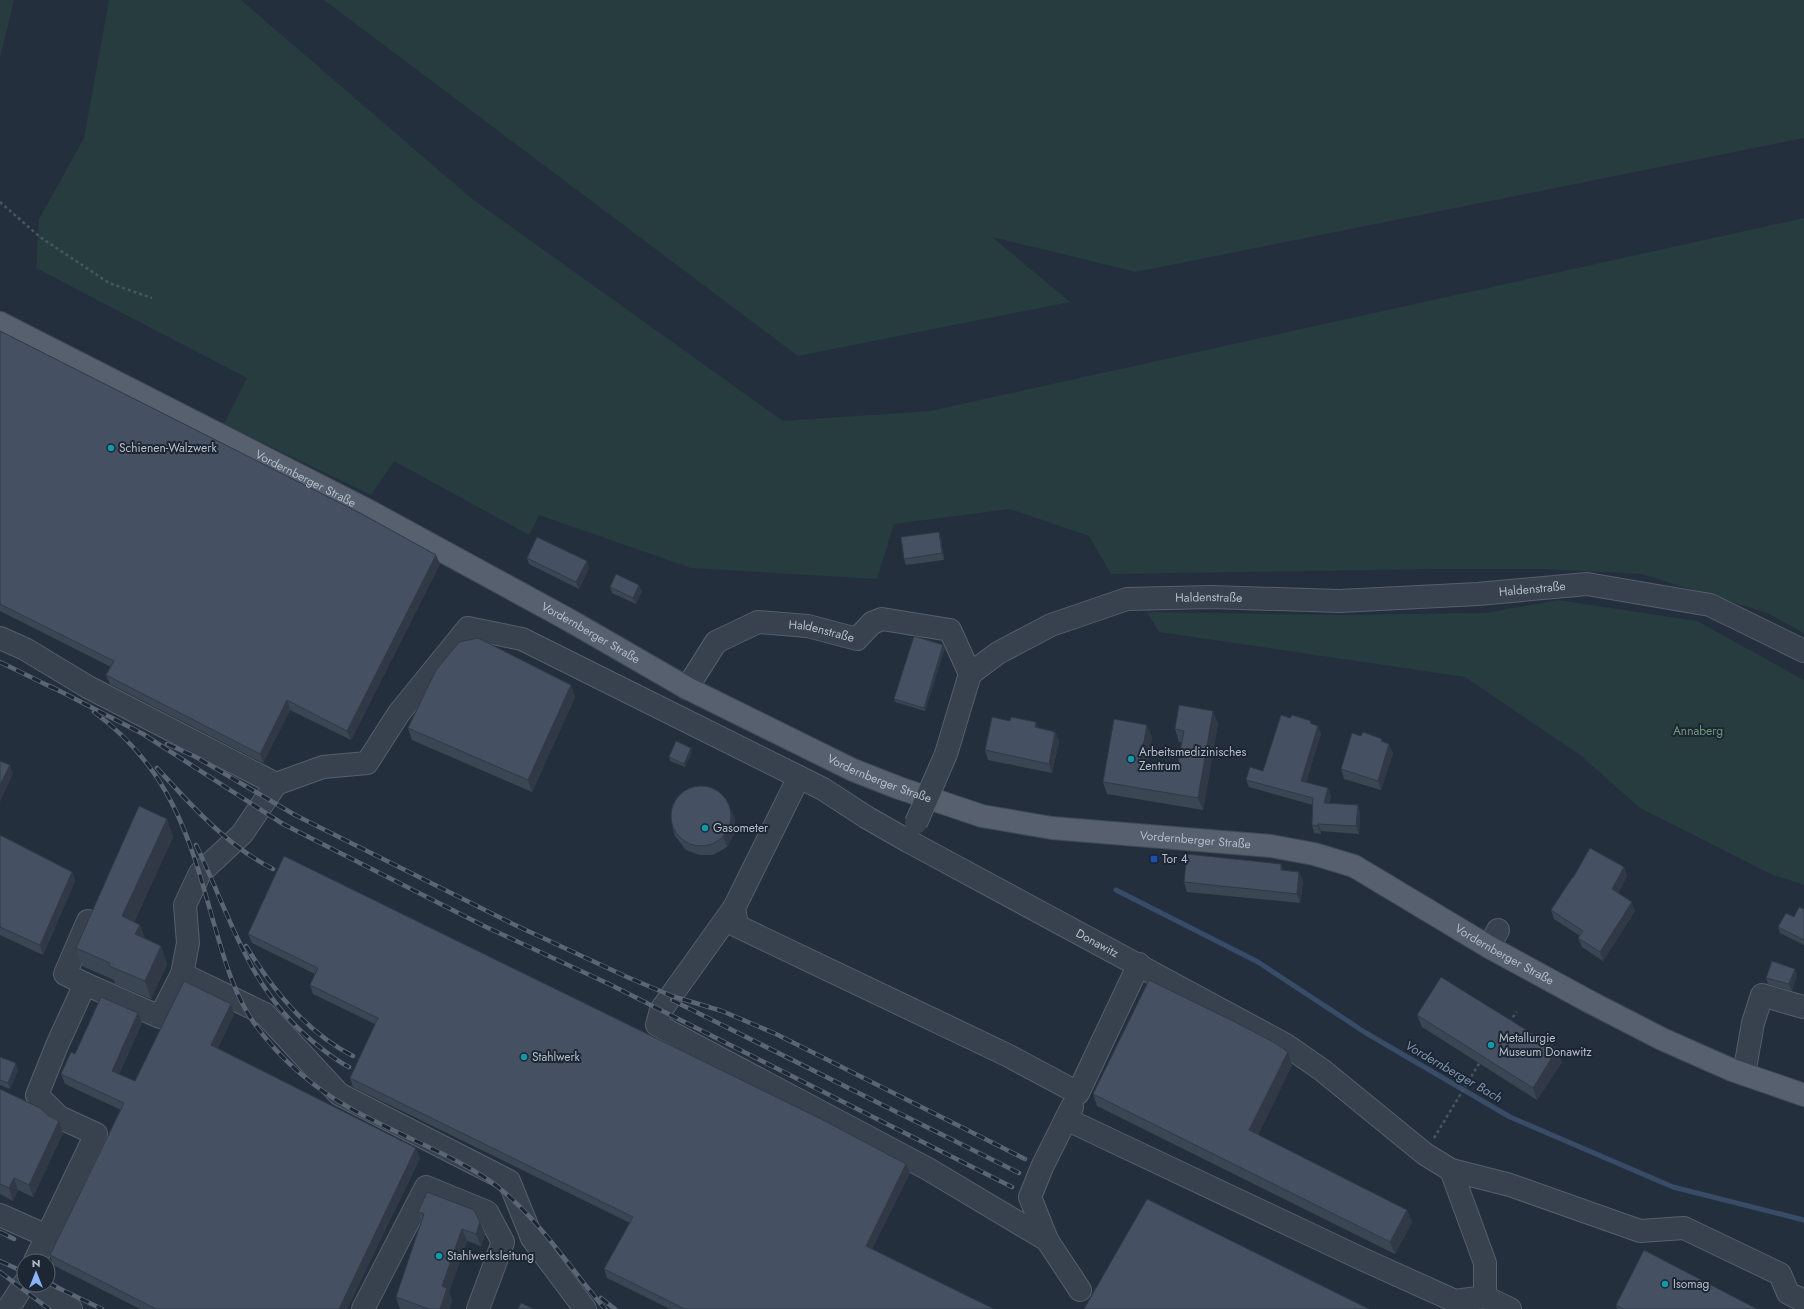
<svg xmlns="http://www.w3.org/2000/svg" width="1804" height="1309" viewBox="0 0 1804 1309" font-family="Jost,sans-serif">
<rect width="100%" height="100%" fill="#242f3e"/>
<!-- green -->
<g fill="#263c3f">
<path d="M0 0H14L0 58Z"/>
<path d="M109 0H241L471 198 783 421 930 411 1804 218V633L1767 613 1642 574 1542 569H1439L1111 574 1089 536 1010 509 894 524 877 579 691 568 539 515 529 535 394 461 371 495 224 424 247 378 36 268 39 219 84 138Z"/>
<path d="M324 0H1804V138L1136 272 992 237 1070 302 798 356Z"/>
<path d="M1558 600 1697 621 1804 680V885L1773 875 1640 808 1580 755 1465 677 1159 632 1147 612 1343 615 1486 613Z"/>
</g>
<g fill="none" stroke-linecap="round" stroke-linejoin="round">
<!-- stream -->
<path stroke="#394c67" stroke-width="5" d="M1116 890 1258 962 1366 1033 1510 1117 1673 1187 1804 1220"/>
<!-- minor casing -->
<g stroke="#565f6c" stroke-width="24">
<g id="minor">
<path d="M0 638 25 649 88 687 276 784"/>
<path id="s1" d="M970 674 998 653 1051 625 1127 599 1211 597 1340 601 1478 594 1587 584 1710 605 1804 651"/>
<path id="s2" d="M687 688 716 642 758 622 808 626 857 639 872 623 882 619 950 630 970 674"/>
<path d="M946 754 970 674"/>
<path d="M799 777 734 908 737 926 1007 1055 1078 1093 1139 964"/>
<path d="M734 908 661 1010 657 1025 928 1169 1047 1240"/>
<path d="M1489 947 1498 930"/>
<path d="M182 974 265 1014 339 1094 509 1181 532 1238 585 1309"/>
<path d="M85 984 65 974 88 921"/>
<path d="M1744 1074 1753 1023 1762 995 1803 1007"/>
<path d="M1072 1107 1042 1167 1030 1197 1047 1240 1080 1290"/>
<path d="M1066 1119 1362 1259 1455 1301 1485 1297"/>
<path d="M1451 1170 1485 1263V1297L1510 1309"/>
<path d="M0 1215 47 1236"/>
<path id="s3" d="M35 1261 96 1134 59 1117 37 1095 58 1043 85 984 160 1017 182 974 188 943 185 905 200 873 242 834 276 784 323 767 367 763 399 713 468 628 522 639 823 789 866 817 908 841 1286 1045 1322 1070 1425 1154 1451 1170 1510 1185 1640 1231 1684 1228 1780 1274 1788 1293 1804 1301"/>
<path d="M37 1285 71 1309"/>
<path d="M8 1309 24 1284"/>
<path d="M363 1309 426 1187 487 1212 503 1242 478 1309"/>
</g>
</g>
<!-- major casing -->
<g stroke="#414a57" stroke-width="24">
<g id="major">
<path id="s4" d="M0 323 369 511 569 620 687 688 853 770 899 788 982 816 1052 828 1271 846 1314 854 1354 866 1489 947 1590 1002 1662 1039 1732 1070 1804 1095"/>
</g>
</g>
<!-- path -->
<g stroke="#44595c" stroke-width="2.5" stroke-dasharray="3 3" stroke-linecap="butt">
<path d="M0 202 40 237 109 283 152 298"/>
<path d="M1509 1022 1517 1012"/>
<path d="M1434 1138 1480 1062"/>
</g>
<!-- minor -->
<use href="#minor" stroke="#38414e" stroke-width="22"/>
<!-- major -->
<use href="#major" stroke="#56606e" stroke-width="22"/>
<!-- rail casing -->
<g stroke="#5a6575" stroke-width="4.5">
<g id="rail">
<path d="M0 662 53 688"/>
<path d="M50 686 143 734 283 824 484 926 609 984 1012 1187"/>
<path d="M94 712C168 766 189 834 212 917 223 954 232 991 254 1023 279 1058 311 1086 348 1107 393 1133 443 1150 487 1179 533 1210 569 1267 605 1309"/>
<path d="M167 744 196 757 295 815 515 925 627 977 672 996 722 1011 776 1034 1025 1159"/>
<path d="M157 768C192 806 226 845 273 869"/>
<path d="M196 845C231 917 247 986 311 1040 323 1050 335 1060 349 1067"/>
<path d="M246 946C273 990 306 1032 353 1056"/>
<path d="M672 1000 1019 1173"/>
<path d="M0 1232 14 1239"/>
<path d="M0 1261 24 1272"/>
<path d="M0 1272 49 1309"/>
<path d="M48 1283 102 1309"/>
<path d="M601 1298 615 1309"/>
</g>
</g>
<!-- rail -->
<use href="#rail" stroke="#1d2633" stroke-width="3" stroke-dasharray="9" stroke-linecap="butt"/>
<!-- minor-bridge casing -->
<g stroke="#565f6c" stroke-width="24" stroke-linecap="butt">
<path id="minor-bridge" d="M916 823 946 754"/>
</g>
<!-- minor-bridge -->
<use href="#minor-bridge" stroke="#38414e" stroke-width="22"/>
</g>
<!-- wall -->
<g fill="#3b4654">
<path d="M0 331 440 564 351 740 290 710 263 763 110 684 106 675 111 667 0 611Z"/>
<path d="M941 538 944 560 906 565 904 559Z"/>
<path d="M527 558 587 561 589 568 579 589 529 564Z"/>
<path d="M610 587 642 591 636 604 612 593Z"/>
<path d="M945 648 925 711 895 702 894 699Z"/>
<path d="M575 697 532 792 412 740 408 728Z"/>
<path d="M1290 718 1318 726 1321 734 1306 782 1331 796 1329 804 1358 805 1360 813 1359 834 1321 831V834L1314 833 1312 825 1313 805 1249 787 1246 780 1263 771Z"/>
<path d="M1218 723 1203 810 1107 794 1103 782 1152 737 1147 764 1177 769 1182 742H1179L1175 729Z"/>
<path d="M1038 728 1055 732 1059 741 1052 773 988 760 985 750Z"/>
<path d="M1361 736 1383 742 1393 753 1381 790 1344 779 1341 769Z"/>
<path d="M691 748 692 751 685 767 670 761 669 757Z"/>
<path d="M167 819 173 837 134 922 140 925 145 939 161 946 167 964 151 999 115 984 114 980 82 966 76 948Z"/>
<path d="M735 820V832L727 847 713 855H699L686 850 675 836 672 826Z"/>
<path d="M0 835 72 872 75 881 43 955 0 935Z"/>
<path d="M1281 864 1284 871 1299 872 1303 882 1300 903 1187 892 1184 882Z"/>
<path d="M1624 867 1627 876 1618 893 1635 911 1603 961 1582 947 1578 938 1580 936 1554 919 1551 910 1573 878Z"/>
<path d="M1804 909V945L1780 933 1778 927 1794 917Z"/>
<path d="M248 934 910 1173 872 1249 994 1309H670L607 1278 604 1269 630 1223 353 1087 350 1078 375 1024 313 994 310 985 315 974 252 943Z"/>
<path d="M1797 975 1792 991 1768 984 1766 978Z"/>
<path d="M1804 1009V1021L1802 1014Z"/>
<path d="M234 1014 218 1048 420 1158 347 1309H140L53 1265 50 1255 121 1110 65 1084 61 1074 75 1054 142 1023 119 1074 135 1081Z"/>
<path d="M1417 1015 1562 1062 1537 1100 1422 1027Z"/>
<path d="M0 1057 18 1070 10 1089 0 1085Z"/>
<path d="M1292 1065 1258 1135 1407 1210 1412 1222 1395 1254 1097 1106 1093 1094Z"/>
<path d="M0 1089 49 1116 59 1121 63 1133 33 1197 18 1190 13 1201 0 1194Z"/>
<path d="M418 1212 480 1222 485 1234 481 1246 467 1241 449 1292 452 1301 449 1309H400L396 1297 421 1221Z"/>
<path d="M1616 1305 1757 1309H1617Z"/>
</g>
<!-- shaded-wall -->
<g fill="#303945">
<path d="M939 532 941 538 944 560 942 553Z"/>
<path d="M436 555 440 564 351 740 347 731Z"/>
<path d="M587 561 589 568 579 589 576 582Z"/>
<path d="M639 585 642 591 636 604 633 598Z"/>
<path d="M943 645 945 648 925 711 924 708Z"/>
<path d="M571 685 575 697 532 792 528 780Z"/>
<path d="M287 700 290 710 263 763 260 754Z"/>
<path d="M1213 711 1218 723 1203 810 1198 798Z"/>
<path d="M1036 722 1040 732 1035 727Z"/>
<path d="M1147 725 1152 737 1145 775 1140 763Z"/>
<path d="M1318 726 1321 734 1304 788 1301 781Z"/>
<path d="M1055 732 1059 741 1052 773 1049 764Z"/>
<path d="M1389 744 1393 753 1381 790 1378 781Z"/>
<path d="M691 748 692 751 685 767 684 764Z"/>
<path d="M10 765 13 774 0 802V785Z"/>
<path d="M1328 788 1331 796 1327 811 1324 803Z"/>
<path d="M1358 805 1360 813 1359 834 1356 826Z"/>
<path d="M732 810 735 820V832L727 847 723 837Z"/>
<path d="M167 819 173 837 128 934 122 916Z"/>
<path d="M1318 824 1321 831V834L1318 826Z"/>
<path d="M1281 864 1285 873 1281 870Z"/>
<path d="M1624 867 1627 876 1615 898 1612 889Z"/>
<path d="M72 872 75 881 43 955 40 945Z"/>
<path d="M1299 872 1303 882 1300 903 1297 894Z"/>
<path d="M1632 902 1635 911 1603 961 1600 952Z"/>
<path d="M140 925 146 943 135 934Z"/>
<path d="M161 946 167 964 151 999 145 981Z"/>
<path d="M1795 969 1797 975 1792 991 1789 984Z"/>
<path d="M231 1004 234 1014 215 1054 211 1045Z"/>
<path d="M138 1013 142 1023 116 1080 112 1071Z"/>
<path d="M1557 1049 1562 1062 1537 1100 1533 1088Z"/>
<path d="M1288 1052 1292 1065 1254 1143 1249 1130Z"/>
<path d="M16 1063 18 1070 10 1089 8 1083Z"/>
<path d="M59 1121 63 1133 33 1197 29 1185Z"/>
<path d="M416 1148 420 1158 347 1309H339Z"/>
<path d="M906 1164 910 1173 869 1255 866 1246Z"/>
<path d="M14 1178 18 1190 13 1201 9 1188Z"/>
<path d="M1407 1210 1412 1222 1395 1254 1390 1242Z"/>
<path d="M480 1222 485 1234 481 1246 476 1234Z"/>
<path d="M462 1229 467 1241 449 1292 452 1301 449 1309H440L442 1286Z"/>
</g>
<!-- building -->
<g fill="#455162" stroke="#303945">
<path d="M0 331 360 513 436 555 347 731 287 700 260 754 106 675 114 661 0 604Z"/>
<path d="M939 532 942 553 904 559 901 537Z"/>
<path d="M537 537 587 561 576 582 527 558Z"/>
<path d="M616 574 639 585 633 598 610 587Z"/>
<path d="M914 636 943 645 924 708 894 699Z"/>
<path d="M478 638 571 685 528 780 408 728 436 670 459 642Z"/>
<path d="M1179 705 1213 711 1198 798 1103 782 1114 719 1147 725 1140 763 1177 769 1184 731 1175 729Z"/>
<path d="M1281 715 1290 718 1292 715 1311 721 1310 723 1318 726 1301 781 1328 788 1324 803 1358 805 1356 826 1318 824V826L1312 825 1313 798 1246 780 1250 767 1263 771Z"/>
<path d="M992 717 1010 721 1011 717 1036 722 1035 727 1055 732 1049 764 985 750Z"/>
<path d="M1363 732 1382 739 1381 741 1389 744 1378 781 1341 769 1352 733 1361 736Z"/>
<path d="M676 741 691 748 684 764 669 757Z"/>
<path d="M0 761 10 765 0 785Z"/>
<circle cx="701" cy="816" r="30"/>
<path d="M139 806 167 819 122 916 140 925 135 934 161 946 145 981 109 966 110 963 76 948Z"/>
<path d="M0 835 72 872 40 945 0 927Z"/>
<path d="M1590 848 1624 867 1612 889 1632 902 1600 952 1578 938 1583 931 1551 910 1572 878H1573Z"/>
<path d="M1187 854 1281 864V870L1299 872 1297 894 1184 882Z"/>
<path d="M284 856 821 1119 906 1164 866 1246 994 1309H685L604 1269 633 1217 350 1078 378 1018 310 985 318 968 248 934Z"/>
<path d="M1799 907 1804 909V940L1778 927 1786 913 1794 917Z"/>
<path d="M1772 961 1795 969 1789 984 1766 978Z"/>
<path d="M1441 977 1557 1049 1533 1088 1417 1015Z"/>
<path d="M1149 980 1233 1021 1275 1043 1288 1052 1249 1130 1407 1210 1390 1242 1093 1094Z"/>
<path d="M184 981 231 1004 211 1045 416 1148 339 1309H156L50 1255 124 1103 61 1074 71 1052 75 1054 101 997 138 1013 112 1071 135 1081Z"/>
<path d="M1803 1009H1804V1015L1802 1014Z"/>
<path d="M0 1057 16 1063 8 1083 0 1080Z"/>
<path d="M0 1089 40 1108 49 1116 59 1121 29 1185 14 1178 9 1188 0 1184Z"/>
<path d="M427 1192 474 1210 480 1222 476 1234 462 1229 442 1286 447 1288 440 1309H429L396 1297 424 1214 418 1212Z"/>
<path d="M1147 1199 1369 1309H1084Z"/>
<path d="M1644 1250 1757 1309H1623L1616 1305Z"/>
<path d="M521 1303 534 1309H518Z"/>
</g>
<!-- markers -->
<g fill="#0f9aa8" stroke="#1d2633" stroke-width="1.5">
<circle cx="111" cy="448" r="4"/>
<circle cx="1131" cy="759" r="4"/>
<circle cx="705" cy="828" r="4"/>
<circle cx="1491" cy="1045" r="4"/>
<circle cx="524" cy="1057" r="4"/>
<circle cx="439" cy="1256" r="4"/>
<circle cx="1665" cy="1284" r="4"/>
</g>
<rect fill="#1a4fb4" stroke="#1d2633" stroke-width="1.5" x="1150" y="855" width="8" height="8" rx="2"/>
<g text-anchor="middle" stroke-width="4" stroke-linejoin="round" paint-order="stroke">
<!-- poi labels -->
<g font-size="12" fill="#b4bcc9" stroke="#1d2633" text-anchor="start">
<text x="119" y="452">Schienen-Walzwerk</text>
<text x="1139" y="756">Arbeitsmedizinisches<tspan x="1139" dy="14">Zentrum</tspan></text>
<text x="713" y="832">Gasometer</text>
<text x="1162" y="863">Tor 4</text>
<text x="1499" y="1042">Metallurgie<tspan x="1499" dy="14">Museum Donawitz</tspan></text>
<text x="532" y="1061">Stahlwerk</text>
<text x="447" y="1260">Stahlwerksleitung</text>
<text x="1673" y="1288">Isomag</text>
</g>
<!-- street labels -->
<g font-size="12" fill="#b4bcc9" stroke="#1d2633">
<text dy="4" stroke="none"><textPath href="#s4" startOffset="343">Vordernberger Straße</textPath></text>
<text dy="4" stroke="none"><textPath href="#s1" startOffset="581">Haldenstraße</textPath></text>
<text dy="4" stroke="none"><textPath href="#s1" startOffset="257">Haldenstraße</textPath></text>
<text dy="4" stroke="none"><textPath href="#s2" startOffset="165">Haldenstraße</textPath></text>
<text dy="4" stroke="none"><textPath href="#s4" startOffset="667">Vordernberger Straße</textPath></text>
<text dy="4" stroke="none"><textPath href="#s4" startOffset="991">Vordernberger Straße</textPath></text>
<text dy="4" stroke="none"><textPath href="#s4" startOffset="1315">Vordernberger Straße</textPath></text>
<text dy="4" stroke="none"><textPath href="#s3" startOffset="1656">Donawitz</textPath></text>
<text dy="4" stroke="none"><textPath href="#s4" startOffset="1651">Vordernberger Straße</textPath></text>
</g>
<!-- park labels -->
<g font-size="12" fill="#6b9a76" stroke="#1d2633">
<text x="1698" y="735">Annaberg</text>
</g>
<!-- water labels -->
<g font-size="13" font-style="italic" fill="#7c92b1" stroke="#1d2633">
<text transform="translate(1454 1071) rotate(30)" y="5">Vordernberger Bach</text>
</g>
</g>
<!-- north arrow -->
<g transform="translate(36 1273)"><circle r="19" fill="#1d2633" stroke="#59626f"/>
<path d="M0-3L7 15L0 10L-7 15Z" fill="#8ab4f8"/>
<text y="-6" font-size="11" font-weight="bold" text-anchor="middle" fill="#b4bcc9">N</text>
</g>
</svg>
